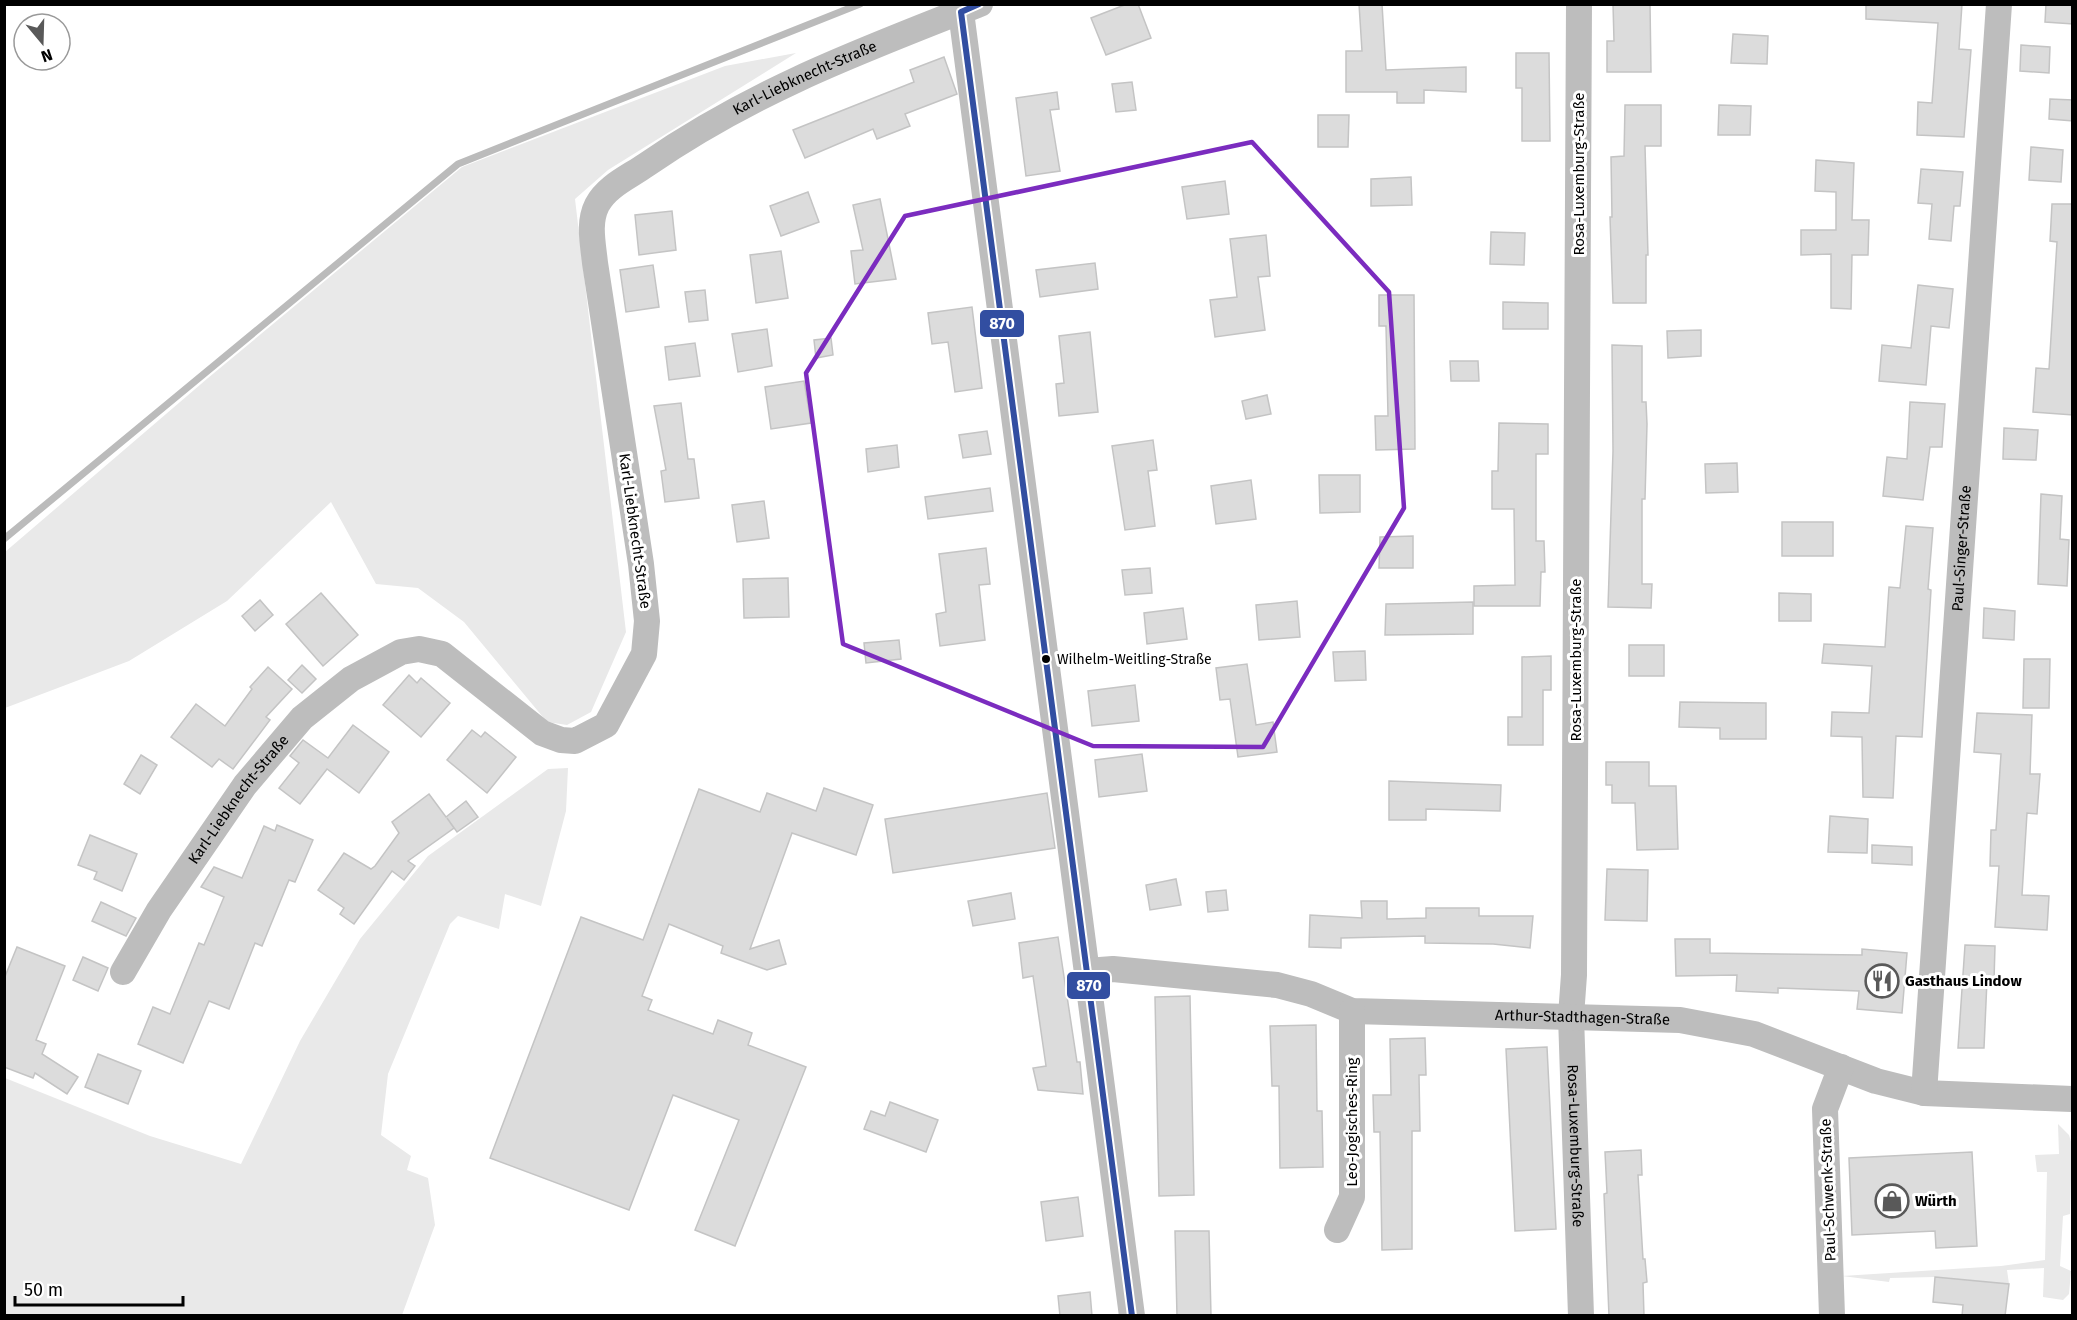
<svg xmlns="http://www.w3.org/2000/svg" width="2077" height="1320" viewBox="0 0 2077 1320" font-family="'Fira Sans',sans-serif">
<rect width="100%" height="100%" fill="#fff"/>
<!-- green -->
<g fill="#e9e9e9">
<path d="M796 53 608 170 575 199 626 632 591 712 567 725 547 722 464 622 418 588 376 584 331 502 227 601 129 661 5 708V552L208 378 462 167 725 66Z"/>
<path d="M568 768 566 811 541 906 505 894 499 929 458 916 450 924 388 1074 381 1135 411 1156 407 1170 428 1178 435 1225 402 1315H5V1078L150 1136 241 1164 300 1041 360 939 428 856 548 769Z"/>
<path d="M2058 1124 2069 1135 2072 1145 2070 1214 2063 1216 2060 1266 2071 1271 2069 1294 2063 1300 2043 1297 2044 1268 2007 1270 2009 1284 1935 1277 1890 1278 1889 1282 1842 1276 2001 1266 2045 1260 2047 1172H2037L2035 1155 2059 1154Z"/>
</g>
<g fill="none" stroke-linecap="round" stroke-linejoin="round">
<!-- stream -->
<path stroke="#bbb" stroke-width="7" d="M4 539 458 164 860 4"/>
</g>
<!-- building -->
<g fill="#dcdcdc" stroke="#c4c4c4" stroke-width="1.5">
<path d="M1127 4H1138L1151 38 1106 55 1091 18Z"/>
<path d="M1359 4H1382L1386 70 1466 67V92L1424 90V103H1397V92H1346V51H1362Z"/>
<path d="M1613 4H1650L1651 72H1607V41H1614Z"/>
<path d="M1866 4H1962L1959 49 1971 50 1964 137 1917 135 1918 102 1932 103 1938 23 1866 19Z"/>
<path d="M2046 4H2073V24L2045 22Z"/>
<path d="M1733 34 1768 36 1767 64 1731 63Z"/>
<path d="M2021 45 2050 47 2049 73 2020 71Z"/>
<path d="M1516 53H1549L1550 141H1522V88H1516Z"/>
<path d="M944 57 957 94 905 114 910 126 877 139 873 129 805 158 793 130 914 82 910 70Z"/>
<path d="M1132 82 1136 110 1116 112 1112 84Z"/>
<path d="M1057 92 1059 109 1050 110 1060 171 1026 176 1016 98Z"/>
<path d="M2050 99 2073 100V121L2049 119Z"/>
<path d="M1625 105H1661V146H1645L1648 255H1646V303H1613L1610 217H1612L1611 157 1624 156Z"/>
<path d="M1719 105 1751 106 1750 135H1718Z"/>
<path d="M1318 115H1349L1348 147H1318Z"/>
<path d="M2031 147 2063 150 2061 182 2029 180Z"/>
<path d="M1816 160 1854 163 1852 220H1869L1868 255H1852L1851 309 1831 308V254L1801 255V230H1836V192L1815 191Z"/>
<path d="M1921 169 1963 172 1960 206H1954L1951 241 1929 239 1932 204 1918 203Z"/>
<path d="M1411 177 1412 205 1371 206V179Z"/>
<path d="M1225 181 1229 214 1187 219 1182 187Z"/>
<path d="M808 192 819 222 781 236 770 206Z"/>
<path d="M880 199 896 279 855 284 851 251 863 250 853 205Z"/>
<path d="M2052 204H2073V415L2033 412 2036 368 2049 369 2057 242 2050 241Z"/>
<path d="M672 211 676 250 639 255 635 215Z"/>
<path d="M1491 232 1525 233 1524 265 1490 264Z"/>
<path d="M1266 235 1270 276 1258 277 1265 330 1215 337 1210 300 1237 297 1230 239Z"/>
<path d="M781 251 788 298 756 303 750 255Z"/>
<path d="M1095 263 1098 289 1040 297 1036 270Z"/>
<path d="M653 265 659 307 626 312 620 270Z"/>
<path d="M1918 285 1953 289 1949 328 1931 326 1926 385 1879 381 1882 345 1911 348Z"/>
<path d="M705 290 708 320 689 322 685 292Z"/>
<path d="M1379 295H1414L1415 449 1376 450 1375 416H1388L1386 326H1379Z"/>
<path d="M1503 302 1548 303V329H1503Z"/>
<path d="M972 307 982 388 955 392 948 342 932 344 928 313Z"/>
<path d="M767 329 772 366 738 372 732 334Z"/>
<path d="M1701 330V356L1668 358 1667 331Z"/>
<path d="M1090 332 1098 412 1059 416 1056 384 1064 383 1059 336Z"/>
<path d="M831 338 833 355 816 358 814 340Z"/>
<path d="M695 343 700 376 669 380 665 347Z"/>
<path d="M1612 345 1642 346V402H1646L1647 424 1645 499H1642V584H1652L1651 608 1608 607 1613 451Z"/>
<path d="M1450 361H1478L1479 381H1451Z"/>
<path d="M804 381 811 423 771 429 765 387Z"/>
<path d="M1267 395 1271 414 1246 419 1242 401Z"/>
<path d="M1910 402 1945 404 1942 447H1930L1923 500 1883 496 1887 457 1907 459Z"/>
<path d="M681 403 688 459H694L699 498 665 502 661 471 666 470 654 406Z"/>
<path d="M1499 423 1548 424V454H1536V541H1544L1545 572H1541L1540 606H1474V586L1515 585 1514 509H1492V471H1498Z"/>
<path d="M2004 428 2038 430 2036 460 2003 459Z"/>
<path d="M987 431 991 454 963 458 959 435Z"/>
<path d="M1153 440 1157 470 1148 471 1155 526 1125 530 1112 446Z"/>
<path d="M897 445 899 467 868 472 866 449Z"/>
<path d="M1737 463 1738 492 1706 493 1705 464Z"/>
<path d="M1319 475H1360V512L1320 513Z"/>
<path d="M1251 480 1256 519 1216 524 1211 486Z"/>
<path d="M990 488 993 511 928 519 925 497Z"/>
<path d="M2041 494 2062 496 2060 539 2069 540 2067 586 2038 584Z"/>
<path d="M764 501 769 538 737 542 732 505Z"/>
<rect x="1782" y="522" width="51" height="34"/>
<path d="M1906 526 1933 528 1928 589 1931 590 1922 737 1896 736 1893 798 1863 797 1862 737 1831 736 1832 712 1869 713 1872 666 1822 663 1824 644 1885 647 1889 587 1900 588Z"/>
<path d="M1413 536V568H1379L1380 537Z"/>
<path d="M986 548 990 584 979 585 985 640 940 646 936 614 946 612 939 554Z"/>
<path d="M1150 568 1152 593 1125 595 1122 570Z"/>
<path d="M788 578 789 617 744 618 743 579Z"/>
<path d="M321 593 358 635 323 666 286 624Z"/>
<path d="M1779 593 1811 594V621H1779Z"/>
<path d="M260 600 273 615 255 631 242 616Z"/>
<path d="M1297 601 1300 637 1259 640 1256 605Z"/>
<path d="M1473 602V634L1385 635 1386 604Z"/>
<path d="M1183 608 1187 639 1147 644 1144 613Z"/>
<path d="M1984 608 2015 611 2014 640 1983 638Z"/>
<path d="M899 640 901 659 866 663 864 643Z"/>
<rect x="1629" y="645" width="35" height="31"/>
<path d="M1365 651 1366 680 1335 681 1333 652Z"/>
<path d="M1551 656V690H1543V745H1508V717H1522V657Z"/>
<path d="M2024 659H2050L2049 708H2023Z"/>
<path d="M1247 664 1256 725 1273 722 1277 752 1238 757 1230 699 1220 700 1216 668Z"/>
<path d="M302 665 316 679 302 693 288 680Z"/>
<path d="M268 667 292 689 266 717 270 720 233 769 219 759 212 767 171 737 196 704 225 726 252 689 250 687Z"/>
<path d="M409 675 417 683 421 678 450 703 421 737 383 705Z"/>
<path d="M1135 685 1139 721 1092 726 1088 691Z"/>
<path d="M1680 702 1766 703V739H1720V728L1679 727Z"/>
<path d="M1977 713 2032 715 2030 774H2040L2037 814 2027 813 2022 895 2049 896 2047 930 1995 927 1999 866H1990L1991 830H1996L2001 754 1974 752Z"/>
<path d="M353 725 389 752 359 793 327 769 300 804 279 788 299 763 290 756 303 740 328 758Z"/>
<path d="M472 730 481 737 485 732 516 757 487 793 447 760Z"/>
<path d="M1142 754 1147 791 1099 797 1095 760Z"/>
<path d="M141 755 157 765 140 794 124 784Z"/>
<path d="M1606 762H1649V786H1676L1678 849 1637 850 1635 803H1612V785H1606Z"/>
<path d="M1389 781 1501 785 1500 811 1426 809V820H1389Z"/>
<path d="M824 788 873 805 856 855 792 833 750 949 779 940 786 964 767 970 721 953 723 946 669 924 642 996 652 1000 648 1010 713 1034 718 1020 752 1033 748 1045 806 1067 735 1246 695 1230 739 1120 673 1095 629 1210 490 1158 581 917 643 940 699 789 760 812 767 793 816 811Z"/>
<path d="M1047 793 1055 848 893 873 885 819Z"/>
<path d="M429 794 446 817 466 801 478 817 457 832 447 818 454 828 408 861 415 866 404 880 392 871 354 924 340 914 344 908 318 890 344 853 371 869 375 866 399 833 392 822Z"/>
<path d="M1830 816 1868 819 1867 853 1828 852Z"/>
<path d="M277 825 313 840 295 882 289 880 262 946 255 943 229 1009 209 1001 183 1063 138 1044 153 1007 170 1014 199 943 204 945 224 897 201 887 214 867 242 878 264 826 275 831Z"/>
<path d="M90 835 137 854 122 891 94 879 97 872 78 865Z"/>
<path d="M1872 845 1912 847V865L1872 863Z"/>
<path d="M1607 869 1648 870 1647 921 1605 920Z"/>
<path d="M1176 879 1181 905 1150 910 1146 885Z"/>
<path d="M1226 890 1228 910 1208 912 1206 892Z"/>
<path d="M1011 893 1015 919 973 926 968 901Z"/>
<path d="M1361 901H1387V919L1426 918V908H1479V916H1533L1530 948 1493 944 1425 943V936L1341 938V948L1309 947 1310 915 1362 918Z"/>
<path d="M101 902 136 918 126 936 92 921Z"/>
<path d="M1058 937 1077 1062H1080L1083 1094 1038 1090 1033 1068 1046 1066 1033 976 1023 978 1019 943Z"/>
<path d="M1675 939H1710V953L1862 955V949L1907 953 1902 1013 1857 1009 1859 991 1778 988V993L1736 991 1737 975 1676 976Z"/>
<path d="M1965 945 1995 946 1994 981 1987 980 1984 1048H1958Z"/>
<path d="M17 947 65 966 36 1040 46 1044 42 1054 78 1077 67 1094 35 1073 33 1078 4 1067V979Z"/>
<path d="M83 957 108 968 98 991 73 980Z"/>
<path d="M1190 996 1194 1195 1159 1196 1155 997Z"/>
<path d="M1316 1025 1317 1111H1322L1323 1167 1280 1168 1279 1086H1272L1270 1026Z"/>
<path d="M1425 1038 1426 1075H1419L1420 1131H1412V1249L1382 1250 1380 1132H1374L1373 1095H1391L1390 1039Z"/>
<path d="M1547 1047 1556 1229 1515 1231 1506 1049Z"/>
<path d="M98 1054 141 1071 128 1104 85 1087Z"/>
<path d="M890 1102 938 1120 926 1152 864 1129 871 1111 885 1116Z"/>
<path d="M1641 1150 1642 1175H1638L1643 1259H1645L1647 1282 1643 1283 1644 1316H1609L1604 1194 1607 1193 1605 1152Z"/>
<path d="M1972 1152 1977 1246 1936 1248 1935 1231 1852 1235 1849 1158Z"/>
<path d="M1078 1197 1083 1236 1046 1241 1041 1202Z"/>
<path d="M1175 1231H1209L1211 1316H1177Z"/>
<path d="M1935 1277 2009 1284 2005 1316H1962L1963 1305 1933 1302Z"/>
<path d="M1090 1292 1092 1316H1060L1058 1296Z"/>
</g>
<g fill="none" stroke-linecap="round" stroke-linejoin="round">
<!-- street -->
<g stroke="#bdbdbd" stroke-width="26">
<path id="s1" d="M1579 4 1574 975 1571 1016 1581 1316"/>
<path d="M961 12 1132 1316"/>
<path id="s2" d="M1087 971 1113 969 1277 985 1311 994 1352 1011 1680 1020 1754 1034 1876 1081 1924 1093 2072 1099"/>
<path id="s3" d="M123 972 159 910 245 785 302 718 351 679 401 652 419 649 442 654 542 733 561 740 575 741 606 725 644 654 647 621 641 564 595 263C593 243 588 223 597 205 607 186 629 177 646 165 753 91 860 51 980 4"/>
<path id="s4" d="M1924 1093 1999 4"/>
<path d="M1337 1230 1352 1197V1011"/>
<path d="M1832 1316 1825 1109 1841 1067"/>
</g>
<!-- bus-1 casing -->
<g stroke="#fff" stroke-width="10">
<path id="bus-1" d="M979 4 961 12 1132 1316"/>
</g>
<!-- bus-1 -->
<use href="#bus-1" stroke="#324ea1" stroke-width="6"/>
</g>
<!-- marked area -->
<path fill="none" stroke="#7b2cbf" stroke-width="4.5" stroke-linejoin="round" d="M1252 142 1389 292 1404 508 1263 747 1093 746 843 644 806 373 905 216Z"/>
<!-- icons -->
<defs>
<g id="restaurant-ring" transform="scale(1.725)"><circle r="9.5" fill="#fff" stroke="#595959" stroke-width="1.5"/><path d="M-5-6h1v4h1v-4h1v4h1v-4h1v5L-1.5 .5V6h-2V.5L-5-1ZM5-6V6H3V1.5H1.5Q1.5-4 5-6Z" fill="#595959"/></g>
<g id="shop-ring" transform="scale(1.725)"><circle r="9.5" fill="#fff" stroke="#595959" stroke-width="1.5"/><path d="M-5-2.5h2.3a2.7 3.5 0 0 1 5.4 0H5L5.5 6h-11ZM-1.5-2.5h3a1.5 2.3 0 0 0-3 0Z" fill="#595959"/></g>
</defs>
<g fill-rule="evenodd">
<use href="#restaurant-ring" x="1882" y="981"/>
<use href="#shop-ring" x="1892" y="1201"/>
</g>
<!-- markers -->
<circle fill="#000" stroke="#fff" stroke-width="2" cx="1046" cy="659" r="5"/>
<g text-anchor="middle" stroke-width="6" stroke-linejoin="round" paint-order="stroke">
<!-- bus labels -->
<g font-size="14" fill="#000" stroke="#fff" text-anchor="start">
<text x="1057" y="664">Wilhelm-Weitling-Straße</text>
</g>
<!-- street labels -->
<g font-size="15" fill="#000" stroke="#fff">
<text dy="5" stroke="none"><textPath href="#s3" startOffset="1449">Karl-Liebknecht-Straße</textPath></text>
<text transform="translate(1579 174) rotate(-90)" y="5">Rosa-Luxemburg-Straße</text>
<text transform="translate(635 531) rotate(82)" y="5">Karl-Liebknecht-Straße</text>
<text dy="5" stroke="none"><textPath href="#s4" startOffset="546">Paul-Singer-Straße</textPath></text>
<text transform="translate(1576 660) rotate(-90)" y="5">Rosa-Luxemburg-Straße</text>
<text dy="5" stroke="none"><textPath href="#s3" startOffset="208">Karl-Liebknecht-Straße</textPath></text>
<text dy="5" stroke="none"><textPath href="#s2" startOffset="501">Arthur-Stadthagen-Straße</textPath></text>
<text transform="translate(1352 1122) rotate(-90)" y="5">Leo-Jogisches-Ring</text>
<text dy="5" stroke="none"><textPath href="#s1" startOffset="1142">Rosa-Luxemburg-Straße</textPath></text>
<text transform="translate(1828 1190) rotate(-92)" y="5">Paul-Schwenk-Straße</text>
</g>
<!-- poi labels -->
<g font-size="15" font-weight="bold" fill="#000" stroke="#fff" text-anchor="start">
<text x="1905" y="986">Gasthaus Lindow</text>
<text x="1915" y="1206">Würth</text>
</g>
</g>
<g stroke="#fff" stroke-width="2">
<rect x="979" y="309" width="46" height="29" rx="6" fill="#324ea1"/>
<rect x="1066" y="971" width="45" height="29" rx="6" fill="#324ea1"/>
</g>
<g font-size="16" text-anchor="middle" font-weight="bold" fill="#fff">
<text x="1002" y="329">870</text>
<text x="1089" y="991">870</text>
</g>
<!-- border -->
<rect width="2077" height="1320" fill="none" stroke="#000000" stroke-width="12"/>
<!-- north arrow -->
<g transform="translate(42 42) rotate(161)"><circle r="28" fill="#ffffff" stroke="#999999" stroke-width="1.5"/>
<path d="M0-4.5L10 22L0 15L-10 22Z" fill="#595959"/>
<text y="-9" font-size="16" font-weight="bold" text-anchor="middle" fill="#000000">N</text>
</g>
<!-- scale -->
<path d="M15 1296v9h168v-9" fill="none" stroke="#000000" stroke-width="3"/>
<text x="24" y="1296" font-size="18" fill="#000000" stroke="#ffffff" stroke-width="4.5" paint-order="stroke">50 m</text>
</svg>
